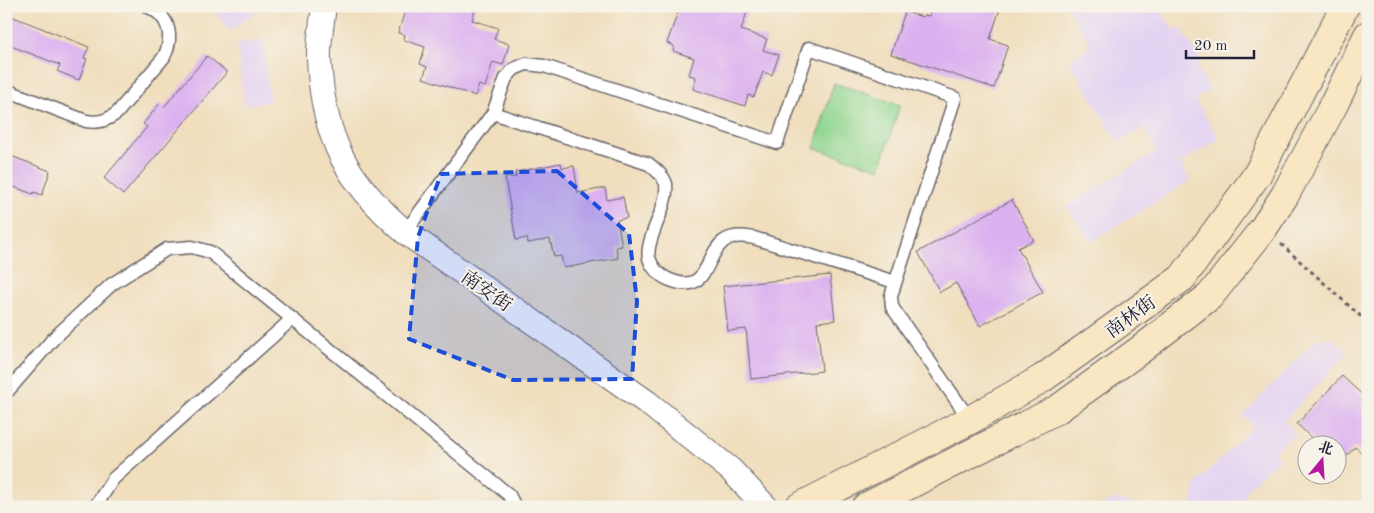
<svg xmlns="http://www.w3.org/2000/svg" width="1374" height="513" viewBox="0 0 1374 513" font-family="'Old Standard TT','Noto Serif SC',serif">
<rect width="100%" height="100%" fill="#f7f3e8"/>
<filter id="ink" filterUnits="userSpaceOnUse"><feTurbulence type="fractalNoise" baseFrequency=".02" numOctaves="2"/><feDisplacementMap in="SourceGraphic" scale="10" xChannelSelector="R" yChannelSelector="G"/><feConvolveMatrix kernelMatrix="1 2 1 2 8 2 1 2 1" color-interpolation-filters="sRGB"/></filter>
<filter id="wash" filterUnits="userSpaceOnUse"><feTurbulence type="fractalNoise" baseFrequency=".0096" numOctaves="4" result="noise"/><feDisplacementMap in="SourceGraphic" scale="20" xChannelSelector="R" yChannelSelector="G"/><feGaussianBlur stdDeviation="1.12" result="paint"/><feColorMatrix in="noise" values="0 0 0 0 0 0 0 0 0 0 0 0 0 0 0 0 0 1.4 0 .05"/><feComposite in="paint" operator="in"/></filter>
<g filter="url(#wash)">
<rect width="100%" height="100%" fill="#f0debd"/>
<!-- built -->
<g fill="#e3d3f2">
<path d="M211 6H261L262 8 229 31Z"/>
<path d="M1067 6H1136L1142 16 1158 6 1173 30 1180 27 1201 62 1196 66 1210 90 1195 99 1219 139 1180 163 1190 181 1090 242 1067 206 1157 151 1143 128 1118 143 1068 60 1091 46Z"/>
<path d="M263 40 270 102 244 105 237 43Z"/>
<path d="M1331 338 1348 352 1284 421 1296 432 1274 452 1279 459 1246 490 1244 507H1191L1195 485 1253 426 1243 415 1317 339Z"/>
<path d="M1114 499 1145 507H1099Z"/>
</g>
<!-- green -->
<path fill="#91d690" stroke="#5a7c66" d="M834 83 900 105 880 169 814 148Z"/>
<g id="blocks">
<!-- building -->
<g fill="#dbb1f0">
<path d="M419 6H476L472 20 498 28 494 39 509 44 503 65 493 62 485 87 479 85 475 96 423 78 427 67 420 64 425 47 404 40 405 35 398 33 406 8 417 12Z"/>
<path d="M680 6H749L741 30 767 39 763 50 779 55 772 75 763 72 754 97 748 95 745 106 693 89 696 77 689 75 694 58 673 51 674 46 667 43Z"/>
<path d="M933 6H1001L990 39 1008 45 994 88 891 54 905 12 923 17 924 15 929 16Z"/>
<path d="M6 14 89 47 84 58 87 59 79 80 57 71 60 65 6 44Z"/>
<path d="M207 56 227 72 123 195 104 178 147 127 143 124 160 103 164 107Z"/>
<path d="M6 154 50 171 42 195 34 192 33 194 6 184Z"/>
<path d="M561 163 562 168 574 166 578 193 605 188 607 200 623 197 627 218 617 220 622 246 616 247 618 258 564 268 561 256 554 257 550 239 528 243 527 238 516 240 505 178 516 177 515 172Z"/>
<path d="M1012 200 1034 240 1018 248 1043 292 980 326 956 283 940 292 918 252Z"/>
<path d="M830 275 835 320 817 322 822 371 751 379 746 329 728 331 723 286Z"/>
<path d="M1342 376 1368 400V458L1355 447 1336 467V446H1320L1297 424Z"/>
</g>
</g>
</g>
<g filter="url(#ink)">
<use href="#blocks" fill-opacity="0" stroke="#6a6468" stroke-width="1"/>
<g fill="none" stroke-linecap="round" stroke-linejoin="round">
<!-- service casing -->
<g stroke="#6a6468" stroke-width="15">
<g id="service">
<path d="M6 90 86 121C99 123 106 121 117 113L164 57C174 37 170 16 147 6"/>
<path d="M493 113 649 164C655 169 664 176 666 184 668 200 657 220 652 236 650 243 647 250 649 258 652 268 660 276 670 280 709 296 705 254 724 241 733 235 744 236 754 238L895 282"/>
<path d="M405 232 493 113 506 78 514 69 526 64 544 66 777 143 809 48 955 98 891 296 892 307 970 420"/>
<path d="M6 393 54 338 112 284 167 249 192 247 210 252 509 495 515 507"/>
<path d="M95 507 113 479 292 319"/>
</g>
</g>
<!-- minor casing -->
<g stroke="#6a6468" stroke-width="26">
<path id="minor" d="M324 6C322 24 318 42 319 60 323 138 346 181 405 232L648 403 731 470 766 507"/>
</g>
<!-- secondary casing -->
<g stroke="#6a6468" stroke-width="30">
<g id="secondary">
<path d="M799 507 970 420 1043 378 1182 278 1257 175 1345 6"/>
<path d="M866 507 1058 409 1140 350 1210 296 1263 229 1285 195 1333 106 1368 35"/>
</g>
</g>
<!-- path -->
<path stroke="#6a6468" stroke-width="3" stroke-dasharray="4 4" stroke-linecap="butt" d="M1281 244 1368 323"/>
<!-- service -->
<use href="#service" stroke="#fff" stroke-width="12"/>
<!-- minor -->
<use href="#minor" stroke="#fff" stroke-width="24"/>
<!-- secondary -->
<use href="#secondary" stroke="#f9e7c3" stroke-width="28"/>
</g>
</g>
<!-- marked area -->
<path fill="#1d4ed8" fill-opacity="0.2" stroke="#1d4ed8" stroke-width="4" stroke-dasharray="10 6" stroke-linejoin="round" d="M557 171 629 234 637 301 632 379 513 380 409 339 418 237 441 174Z"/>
<g text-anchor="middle" stroke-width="4" stroke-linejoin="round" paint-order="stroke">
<!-- street labels -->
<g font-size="19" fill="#22223b" stroke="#f7f3e8">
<text transform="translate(487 290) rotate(35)" y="7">南安街</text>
<text transform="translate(1130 316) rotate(-36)" y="7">南林街</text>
</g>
</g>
<!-- margin -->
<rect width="1374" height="513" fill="none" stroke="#f7f3e8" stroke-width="25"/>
<!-- north arrow -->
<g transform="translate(1322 460) rotate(18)"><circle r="24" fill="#f7f3e8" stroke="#a29fa3"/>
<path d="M0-4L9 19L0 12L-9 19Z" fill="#b5179e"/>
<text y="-8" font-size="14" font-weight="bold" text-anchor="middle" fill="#22223b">北</text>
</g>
<!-- scale -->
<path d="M1186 50v8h68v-8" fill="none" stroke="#22223b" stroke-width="2.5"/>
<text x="1194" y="50" font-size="15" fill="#22223b" stroke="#f7f3e8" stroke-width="4" paint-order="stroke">20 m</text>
</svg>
